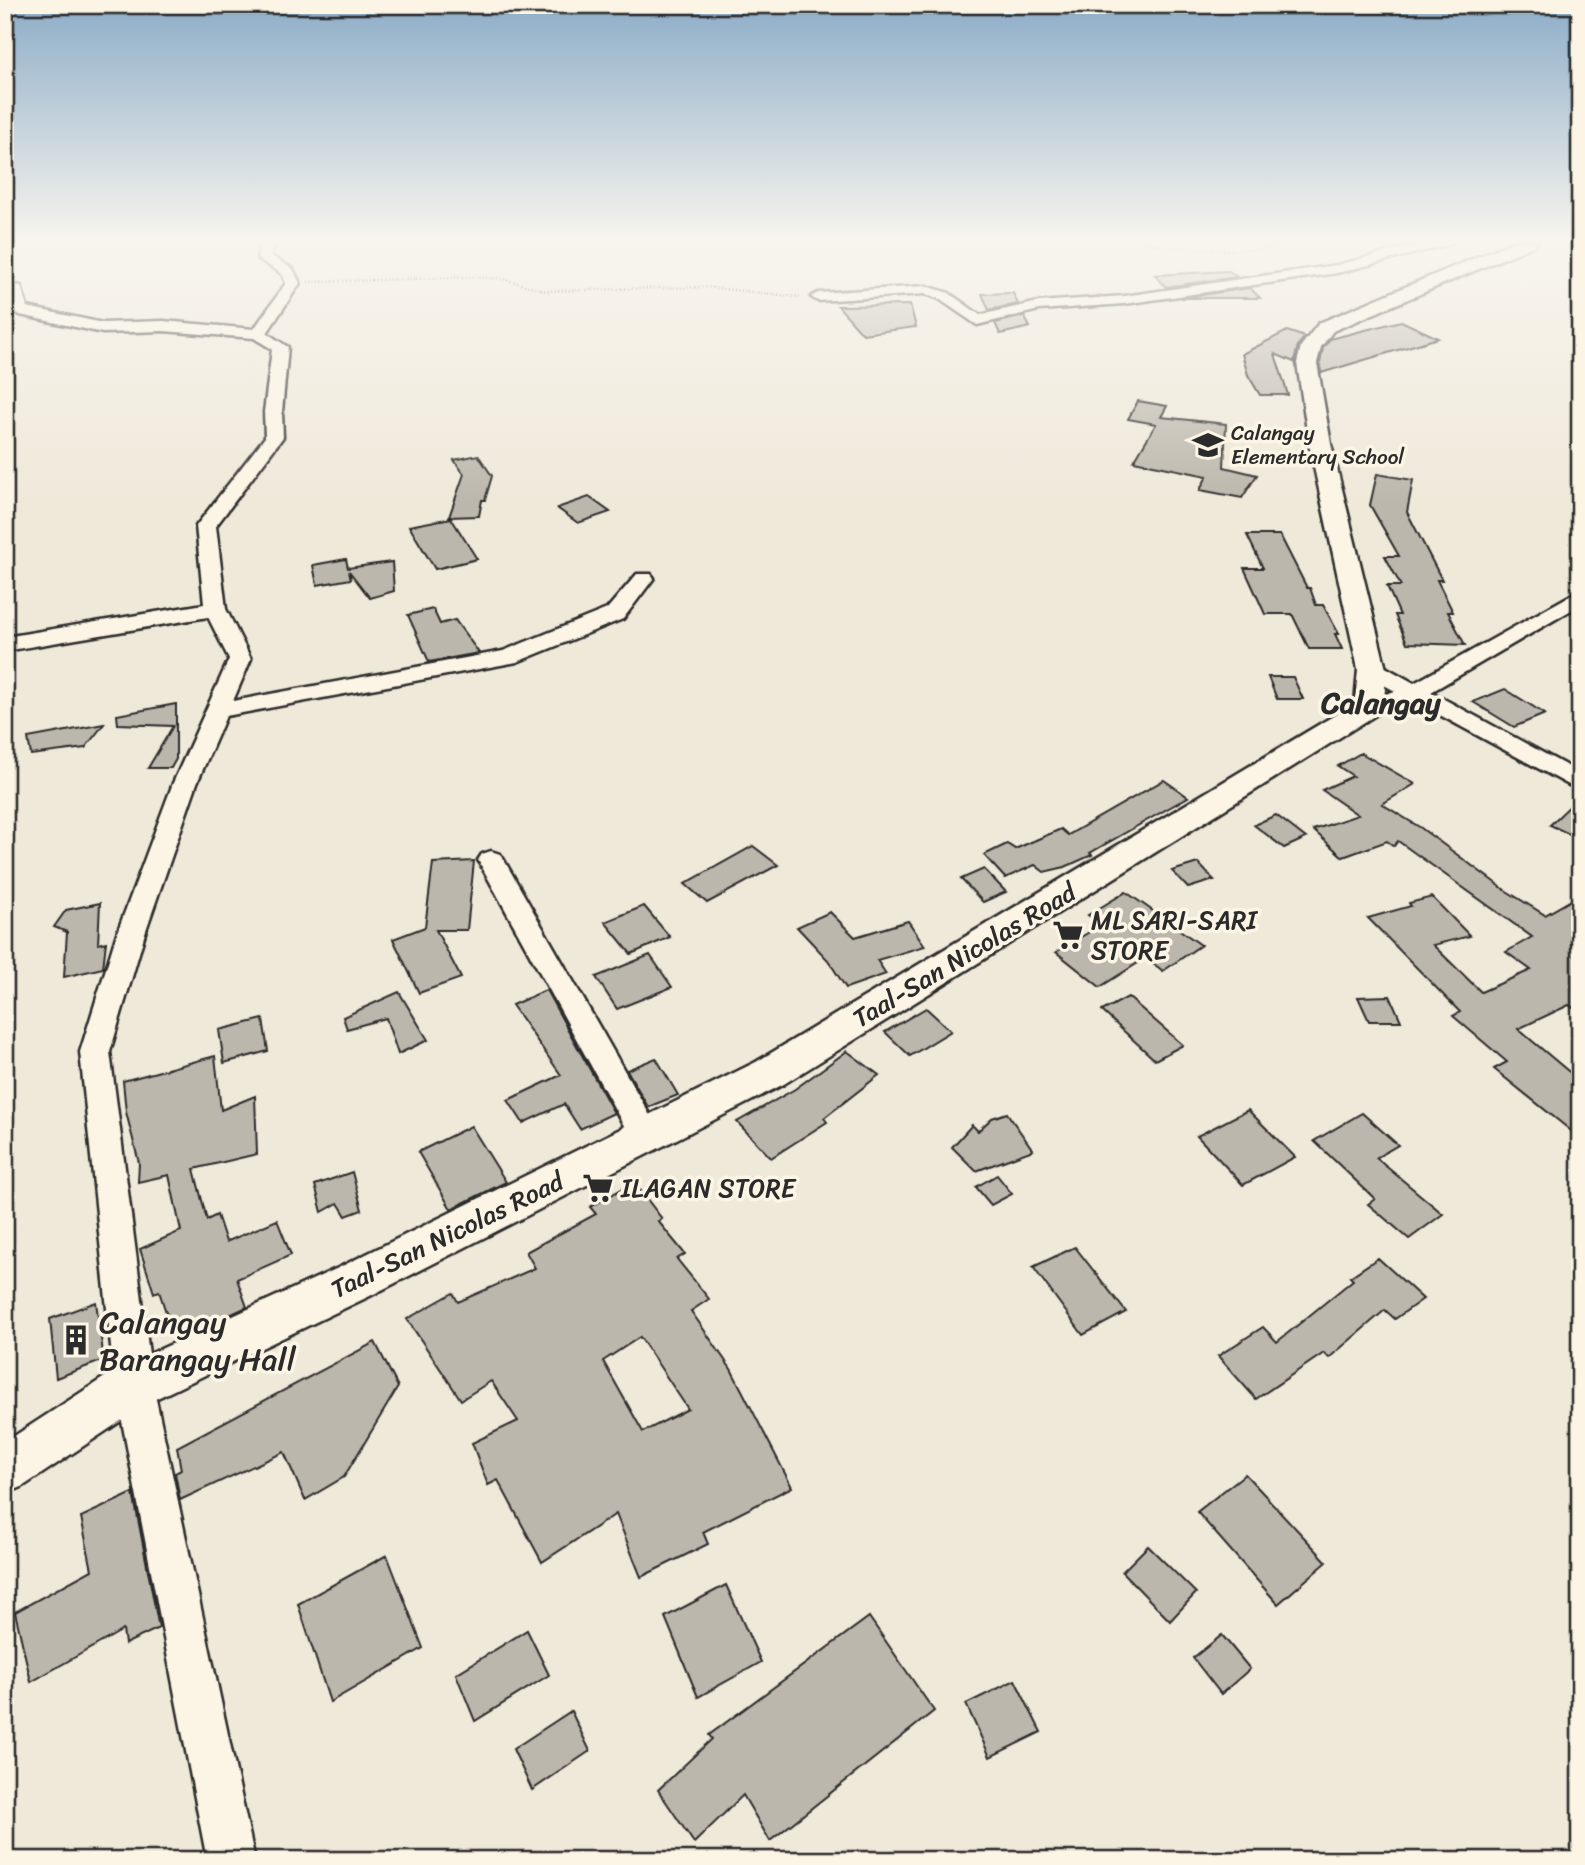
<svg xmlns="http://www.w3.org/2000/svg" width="1585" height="1865" viewBox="0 0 1585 1865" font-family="Sriracha,sans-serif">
<rect width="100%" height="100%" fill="#efe9da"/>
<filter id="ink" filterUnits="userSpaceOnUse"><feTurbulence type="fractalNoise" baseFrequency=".0143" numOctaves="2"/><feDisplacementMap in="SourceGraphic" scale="14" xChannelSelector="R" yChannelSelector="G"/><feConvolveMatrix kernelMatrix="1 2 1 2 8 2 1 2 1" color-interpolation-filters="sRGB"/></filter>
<g filter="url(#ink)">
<!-- built -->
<path fill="#e0dacc" d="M5 1025 16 1242 5 1246Z"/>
<!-- building -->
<g fill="#bcb7ac" stroke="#2b2b2b" stroke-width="2" fill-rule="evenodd">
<path d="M1229 271 1237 277 1166 287 1155 275Z"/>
<path d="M1250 288 1260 298H1181Z"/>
<path d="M1013 293 1018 304 989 310 982 294Z"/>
<path d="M910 305 916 327 863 334 838 306Z"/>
<path d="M1024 316 1030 327 1000 334 995 323Z"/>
<path d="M1401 321 1438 338 1321 373 1320 363 1323 348 1330 339Z"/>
<path d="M1287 331 1305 337 1298 345 1294 362 1275 354 1288 395H1260L1248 375 1242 354Z"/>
<path d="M1138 401 1167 406 1161 417 1226 424 1224 467 1257 475 1242 498 1200 490 1207 476 1134 461 1156 424 1128 419Z"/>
<path d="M478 455 492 476 485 500H482L479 516 449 517 464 474 454 460Z"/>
<path d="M1377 474 1413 480 1407 512 1442 580H1437L1453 612H1448L1465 645 1407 643 1395 615H1400L1387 586H1401L1385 556H1399L1370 505Z"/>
<path d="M589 497 610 512 578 523 557 508Z"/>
<path d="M451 518 477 559 435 569 409 526Z"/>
<path d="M1247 535H1280L1307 588H1310L1316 605H1323L1339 634H1335L1342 649H1309L1292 614H1265L1244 568H1263Z"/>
<path d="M346 559 348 568 392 562 394 591 370 598 349 571 351 579 317 585 313 565Z"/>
<path d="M433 609 440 624 455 620 479 653 429 662 408 615Z"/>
<path d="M1268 677H1293L1303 699H1277Z"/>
<path d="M1505 689 1545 714 1514 727 1473 702Z"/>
<path d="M176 704V759L171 768H148L173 726 118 724 117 715Z"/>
<path d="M104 724 85 748 31 755 28 738Z"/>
<path d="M1361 753 1415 784 1382 804 1421 828 1505 890 1545 915 1580 895V1013L1569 1005 1518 1029 1580 1081V1138L1494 1069 1507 1062 1453 1016 1460 1012 1368 918 1411 906 1409 903 1432 897 1470 936 1433 945 1481 992 1531 970 1506 952 1532 937 1398 841 1394 846 1387 841 1343 857 1313 830 1358 815 1322 790 1353 776 1338 766Z"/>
<path d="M1164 780 1188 797 1090 853 1092 855 1065 867 1044 872 1035 865 1005 878 984 855 1007 844 1015 849 1061 829 1068 835Z"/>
<path d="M1580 796V839L1550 825Z"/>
<path d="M1276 815 1306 838 1284 848 1254 825Z"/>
<path d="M753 846 778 865 707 903 685 884Z"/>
<path d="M474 861 467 930H436L461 978 419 993 393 939 425 927 433 863Z"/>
<path d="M1198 863 1214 880 1188 888 1172 871Z"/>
<path d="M984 869 1006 892 983 902 961 879Z"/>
<path d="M1126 892 1201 945 1163 971 1146 958 1100 987 1056 952 1101 925 1088 915Z"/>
<path d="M100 903 98 944 106 942 103 968 64 977 67 932 54 927 66 910Z"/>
<path d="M644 906 670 937 631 954 605 922Z"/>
<path d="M830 912 855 937 908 921 925 946 877 960 886 974 846 988 828 960 797 927Z"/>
<path d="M650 955 672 987 617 1009 596 977Z"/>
<path d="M546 990 614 1113 580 1129 564 1104 523 1123 508 1100 561 1075 512 1005Z"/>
<path d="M399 992 428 1040 398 1054 386 1018 347 1029 343 1017Z"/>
<path d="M1390 996 1401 1021H1369L1358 997Z"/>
<path d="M1128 997 1183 1045 1155 1060 1102 1011Z"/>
<path d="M926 1008 951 1031 910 1056 885 1032Z"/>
<path d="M263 1019 268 1051 224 1063 219 1030Z"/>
<path d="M847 1051 879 1075 824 1118 827 1122 771 1158 737 1122 795 1089Z"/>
<path d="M215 1056 221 1110 255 1096 257 1154 194 1169 207 1220 217 1215 226 1242 277 1220 291 1255 237 1279 247 1307 175 1340 159 1291 154 1293 140 1249 181 1231 169 1175 138 1182 139 1163 126 1112 123 1081Z"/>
<path d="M656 1058 678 1095 648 1107 627 1070Z"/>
<path d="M1248 1110 1295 1157 1243 1185 1197 1136Z"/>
<path d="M1007 1113 1033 1150 976 1171 952 1147 972 1125 978 1131 992 1118Z"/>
<path d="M1362 1113 1398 1145 1376 1158 1443 1214 1409 1239 1368 1204 1375 1199 1314 1141Z"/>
<path d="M471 1126 506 1182 451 1209 418 1152Z"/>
<path d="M352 1172 362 1210 346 1216 338 1203 322 1212 315 1185Z"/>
<path d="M997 1175 1012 1194 991 1205 976 1187Z"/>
<path d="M634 1182 662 1219 658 1221 685 1254 677 1259 709 1299 691 1311 731 1369 792 1487 703 1532 708 1544 641 1577 616 1514 542 1562 498 1480 488 1485 472 1443 518 1421 491 1381 461 1400 407 1319 453 1293 458 1302 535 1268 526 1252 596 1214 590 1207ZM640 1337 688 1409 643 1432 603 1361Z"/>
<path d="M1075 1247 1126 1312 1083 1335 1033 1267Z"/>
<path d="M1378 1258 1423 1299 1395 1319 1385 1310 1329 1358 1324 1353 1256 1399 1218 1356 1263 1327 1277 1342 1353 1280 1350 1277Z"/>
<path d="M96 1302 104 1360 56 1378 50 1319Z"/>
<path d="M375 1342 398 1387 344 1477 305 1500 284 1452 180 1500 175 1473 181 1470 177 1447Z"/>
<path d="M1245 1474 1327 1562 1278 1604 1197 1512Z"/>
<path d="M133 1493 159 1628 125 1644 123 1630 31 1682 15 1612 92 1570 81 1517Z"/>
<path d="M1148 1546 1196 1593 1170 1621 1122 1572Z"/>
<path d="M387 1555 423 1648 330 1702 298 1604Z"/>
<path d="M726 1585 761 1662 698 1697 665 1617Z"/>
<path d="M869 1617 934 1711 770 1841 743 1795 694 1843 658 1790 712 1739 709 1735Z"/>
<path d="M527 1630 549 1675 475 1721 456 1674Z"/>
<path d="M1222 1635 1250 1669 1221 1694 1193 1658Z"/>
<path d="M1015 1680 1041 1732 990 1757 966 1704Z"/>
<path d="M571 1711 590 1751 532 1790 513 1749Z"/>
</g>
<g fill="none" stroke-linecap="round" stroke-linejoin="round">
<!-- minor casing -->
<g stroke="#2b2b2b" stroke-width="5">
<g id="minor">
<path d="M261 241H275L271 256 293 269 300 283 267 333 288 347 282 412 283 437 216 526 226 609 251 659 233 701 503 651 607 609 637 574H651L654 578 623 619 517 662 226 716 197 783 145 933 110 1052 153 1385 255 1860H207L115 1385 80 1052 117 933 173 783 229 659 208 617 5 651V637L204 604 196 526 265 437 264 412 272 349 254 338 163 331 103 333 20 315 12 310 9 289 16 285 21 286 27 307 103 323 163 321 254 329 286 283 282 274 257 258Z"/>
<path d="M1431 241H1453L1451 244 1337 273 1124 304 1039 310 977 325 939 299 925 294 818 301 811 297 818 293 926 286 949 293 980 315 1039 302 1124 296 1337 265Z"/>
<path d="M1580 590V605L1431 692 1580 773V791L1412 700 1369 714 1361 712 1357 707 1361 702 1395 691 1364 674 1361 669 1364 664H1380L1414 683Z"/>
<path d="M491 851 500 854 504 860 656 1126 661 1135 656 1144 645 1148 634 1144 478 860 482 854Z"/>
</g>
</g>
<!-- major casing -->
<g stroke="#2b2b2b" stroke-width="5">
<path id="major" d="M1515 241H1538L1535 245 1333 331 1321 347 1317 363 1331 444 1386 669 1384 707 1379 713 784 1084 370 1296 151 1401 22 1487 5 1494V1442L117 1369 338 1268 756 1062 1355 703 1358 669 1309 444 1297 363 1301 346 1319 323Z"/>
</g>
<!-- path -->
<g stroke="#2b2b2b" stroke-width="2.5" stroke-dasharray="1 2.5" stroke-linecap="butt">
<path d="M1136 241C1199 253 1258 253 1321 241"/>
<path d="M308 282 476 277 503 279 546 291 704 287 800 297"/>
</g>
<!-- minor -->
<use href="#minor" fill="#fcf5e5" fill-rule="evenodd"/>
<!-- major -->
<use href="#major" fill="#fcf5e5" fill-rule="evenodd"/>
</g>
</g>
<!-- sky -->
<linearGradient id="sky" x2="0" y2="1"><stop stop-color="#8dadc8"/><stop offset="0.48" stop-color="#f8f5ee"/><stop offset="1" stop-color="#f8f5ee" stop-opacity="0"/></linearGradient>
<rect width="1585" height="502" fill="url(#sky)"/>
<!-- icons -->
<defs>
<g id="school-bare" transform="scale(2.415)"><path d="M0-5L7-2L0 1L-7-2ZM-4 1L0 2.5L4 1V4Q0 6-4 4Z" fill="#2b2b2b" stroke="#fcf5e5" stroke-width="2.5" paint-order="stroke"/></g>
<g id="supermarket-bare" transform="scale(2.415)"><path d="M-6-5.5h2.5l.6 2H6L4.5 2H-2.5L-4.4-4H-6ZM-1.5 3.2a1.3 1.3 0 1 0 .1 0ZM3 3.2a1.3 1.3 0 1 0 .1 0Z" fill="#2b2b2b" stroke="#fcf5e5" stroke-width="2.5" paint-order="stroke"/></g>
<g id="building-bare" transform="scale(2.415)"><path d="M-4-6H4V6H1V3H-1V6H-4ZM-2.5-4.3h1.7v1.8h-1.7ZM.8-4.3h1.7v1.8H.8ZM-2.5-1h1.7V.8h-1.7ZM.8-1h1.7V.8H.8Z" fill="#2b2b2b" stroke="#fcf5e5" stroke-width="2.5" paint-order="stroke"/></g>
</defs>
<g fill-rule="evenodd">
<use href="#school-bare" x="1208" y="445"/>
<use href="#supermarket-bare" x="1068" y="935"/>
<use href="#supermarket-bare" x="598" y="1188"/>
<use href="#building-bare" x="76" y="1340"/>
</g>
<g text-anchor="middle" stroke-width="7" stroke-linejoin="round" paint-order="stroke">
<!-- far-poi labels -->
<g font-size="21" fill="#2b2b2b" stroke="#fcf5e5" text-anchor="start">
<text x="1231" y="440">Calangay<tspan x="1231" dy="24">Elementary School</tspan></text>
</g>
<!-- poi labels -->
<g font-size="26" fill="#2b2b2b" stroke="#fcf5e5" text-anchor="start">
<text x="1091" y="929">ML SARI-SARI<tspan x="1091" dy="30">STORE</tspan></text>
<text x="621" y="1197">ILAGAN STORE</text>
</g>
<!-- street labels -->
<g font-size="26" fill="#2b2b2b" stroke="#fcf5e5">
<text transform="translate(964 955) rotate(-31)" y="9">Taal-San Nicolas Road</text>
<text transform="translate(447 1235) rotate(-26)" y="9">Taal-San Nicolas Road</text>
</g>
<!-- quarter labels -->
<g font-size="30" font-weight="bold" fill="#2b2b2b" stroke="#fcf5e5">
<text x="1381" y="713">Calangay</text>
</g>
<!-- near-poi labels -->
<g font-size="32" fill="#2b2b2b" stroke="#fcf5e5" text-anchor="start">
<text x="99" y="1333">Calangay<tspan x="99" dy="37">Barangay Hall</tspan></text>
</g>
</g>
<!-- margin -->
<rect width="1585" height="1865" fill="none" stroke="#fcf5e5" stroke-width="28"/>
<rect x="14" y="14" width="1557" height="1837" fill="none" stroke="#2b2b2b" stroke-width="2.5" filter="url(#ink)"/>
</svg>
